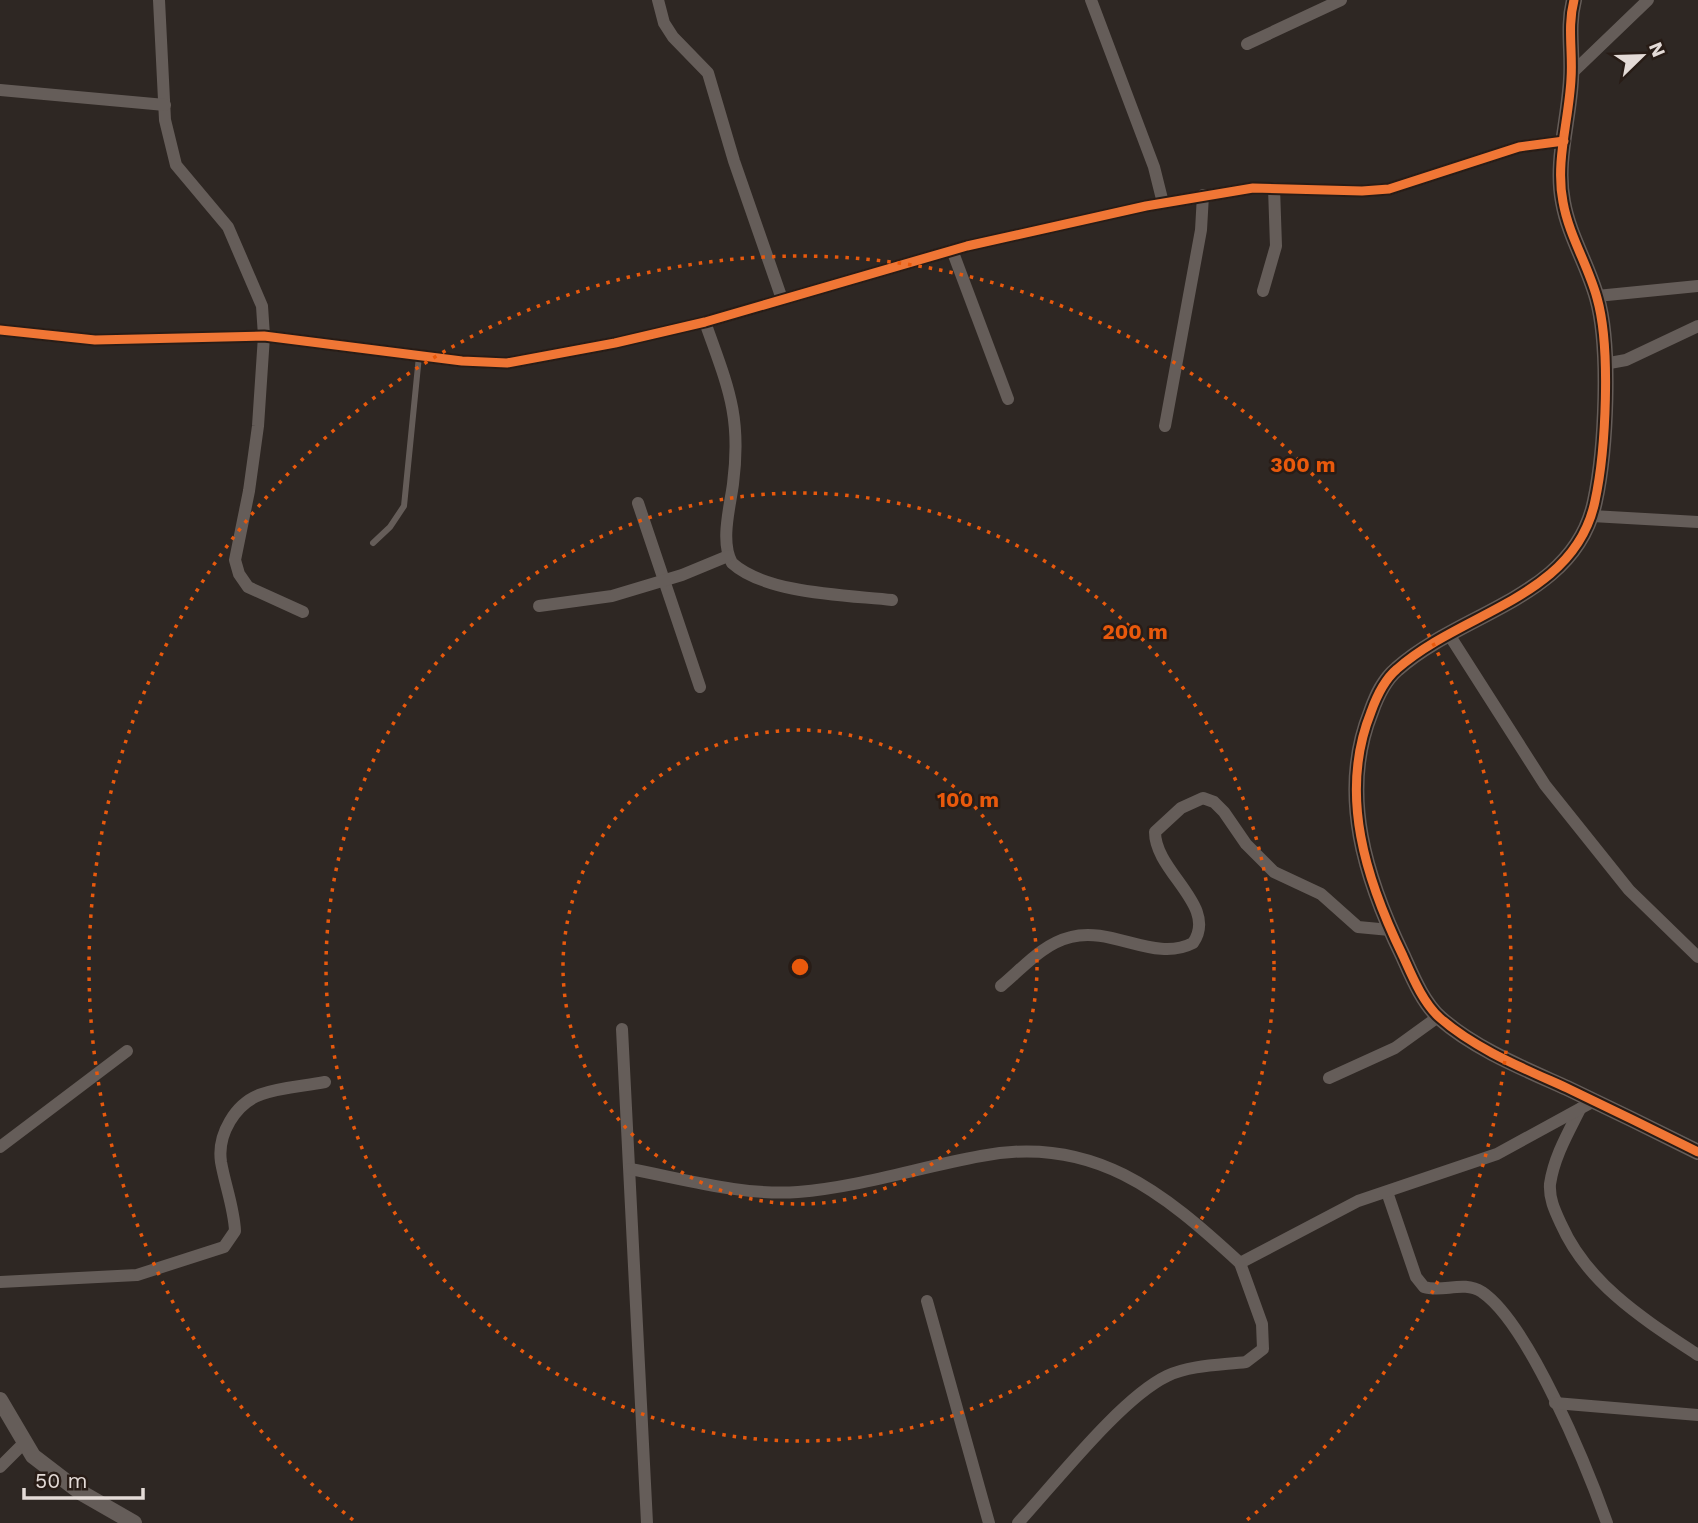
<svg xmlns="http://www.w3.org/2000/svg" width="1698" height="1523" viewBox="0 0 1698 1523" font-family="'Work Sans',sans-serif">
<rect width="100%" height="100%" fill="#2e2723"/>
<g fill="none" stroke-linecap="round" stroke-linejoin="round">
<!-- service -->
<path stroke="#655d59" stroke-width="6" d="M373 543 390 527 404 506 419 356"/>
<!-- minor -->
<g stroke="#655d59" stroke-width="12">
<path d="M159 0 165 120 176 165 228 227 262 306 264 336 258 426 249 491 235 560 239 574 248 587 303 612"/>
<path d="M658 0 664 23 673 37 708 73 734 161 782 299"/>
<path d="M1091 0 1154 167 1163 203"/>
<path d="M1247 44 1341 0"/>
<path d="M1572 73 1648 0"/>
<path d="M0 90 165 105"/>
<path d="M952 250 1008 399"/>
<path d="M1263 291 1276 246 1274 188"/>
<path d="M1597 296 1698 286"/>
<path d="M705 322C727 385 742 414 733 484 730 507 720 542 732 563 766 594 847 595 892 600"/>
<path d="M0 330 95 340 264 336 462 361 507 363 615 343 705 322 967 246 1146 206 1253 188 1362 191 1389 189 1519 147 1564 141"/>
<path d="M1604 364 1626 360 1698 326"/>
<path d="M1165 426 1201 230 1203 195"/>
<path d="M638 503 700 687"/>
<path d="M1592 516 1698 522"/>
<path d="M539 606 612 596 682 575 728 556"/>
<path d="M1448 633 1545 785 1629 890 1698 957"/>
<path d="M1001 986C1023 968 1042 944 1071 937 1112 926 1155 963 1193 943 1219 906 1155 872 1155 832L1181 808 1203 798 1214 802 1224 812 1246 844 1274 872 1321 894 1358 927 1390 930"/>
<path d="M622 1029 647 1523"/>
<path d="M1329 1078 1395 1048 1438 1017"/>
<path d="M1580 1109C1568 1133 1554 1157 1550 1184 1549 1199 1555 1211 1561 1224 1588 1285 1645 1320 1698 1355"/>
<path d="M0 1147 127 1051"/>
<path d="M630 1169C684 1179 743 1196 798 1192 860 1187 920 1167 981 1156 1093 1134 1163 1192 1240 1263"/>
<path d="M1387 1192 1416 1277 1424 1287C1443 1293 1463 1280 1482 1292 1529 1324 1587 1467 1607 1523"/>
<path d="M0 1282 137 1275 224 1247 235 1231C234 1208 225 1185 221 1162 217 1135 235 1103 262 1094 282 1087 305 1086 325 1082"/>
<path d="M927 1301 989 1523"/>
<path d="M1555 1403 1698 1415"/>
<path d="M0 1467 24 1443"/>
<path d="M1018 1523C1055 1483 1121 1398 1167 1376 1190 1365 1222 1365 1246 1362L1263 1349 1262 1324 1240 1263 1358 1201 1497 1154 1594 1101"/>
</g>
<!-- tertiary -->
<g stroke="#655d59" stroke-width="16">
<path d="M1574 0C1567 27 1573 52 1571 79 1569 120 1555 162 1563 202 1569 236 1588 265 1597 298 1611 347 1606 450 1595 501 1575 598 1462 611 1397 669 1384 680 1377 695 1371 712 1338 794 1366 880 1403 956 1412 976 1423 1003 1440 1018 1475 1049 1525 1069 1567 1088 1611 1109 1654 1130 1698 1152"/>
<path d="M0 1400 33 1456 80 1492 134 1523"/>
</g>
<!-- cycleway casing -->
<g stroke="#281c16" stroke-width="13">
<g id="cycleway">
<path d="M1574 0C1567 27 1573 52 1571 79 1569 120 1555 162 1563 202 1569 236 1588 265 1597 298 1611 347 1606 450 1595 501 1575 598 1462 611 1397 669 1384 680 1377 695 1371 712 1338 794 1366 880 1403 956 1412 976 1423 1003 1440 1018 1475 1049 1525 1069 1567 1088 1611 1109 1654 1130 1698 1152"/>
<path d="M0 330 95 340 264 336 462 361 507 363 615 343 705 322 967 246 1146 206 1253 188 1362 191 1389 189 1519 147 1564 141"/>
</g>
</g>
<!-- cycleway -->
<use href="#cycleway" stroke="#f07635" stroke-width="9"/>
</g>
<!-- distance rings -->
<g fill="none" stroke="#e8590c" stroke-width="3.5" stroke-dasharray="3.5 7">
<circle cx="800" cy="967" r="237"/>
<circle cx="800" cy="967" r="474"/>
<path d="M353 1520A711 711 0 1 1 1247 1520"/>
</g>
<circle cx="800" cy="967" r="10" fill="#e8590c" stroke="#281c16" stroke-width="3.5"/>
<g font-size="21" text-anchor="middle" font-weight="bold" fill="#e8590c" stroke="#281c16" stroke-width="5" stroke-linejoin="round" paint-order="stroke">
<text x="1303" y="472">300 m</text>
<text x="1135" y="639">200 m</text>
<text x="968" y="807">100 m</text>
</g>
<!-- north arrow -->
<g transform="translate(1642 56) rotate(67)" stroke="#281c16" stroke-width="5" paint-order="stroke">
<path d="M0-5L12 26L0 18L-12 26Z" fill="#e4dbd7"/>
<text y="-10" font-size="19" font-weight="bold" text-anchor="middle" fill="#e4dbd7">N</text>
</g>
<!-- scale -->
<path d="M24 1488v10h119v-10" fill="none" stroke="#e4dbd7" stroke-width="3.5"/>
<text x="35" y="1488" font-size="21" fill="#e4dbd7" stroke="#281c16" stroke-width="5" paint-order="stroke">50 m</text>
</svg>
